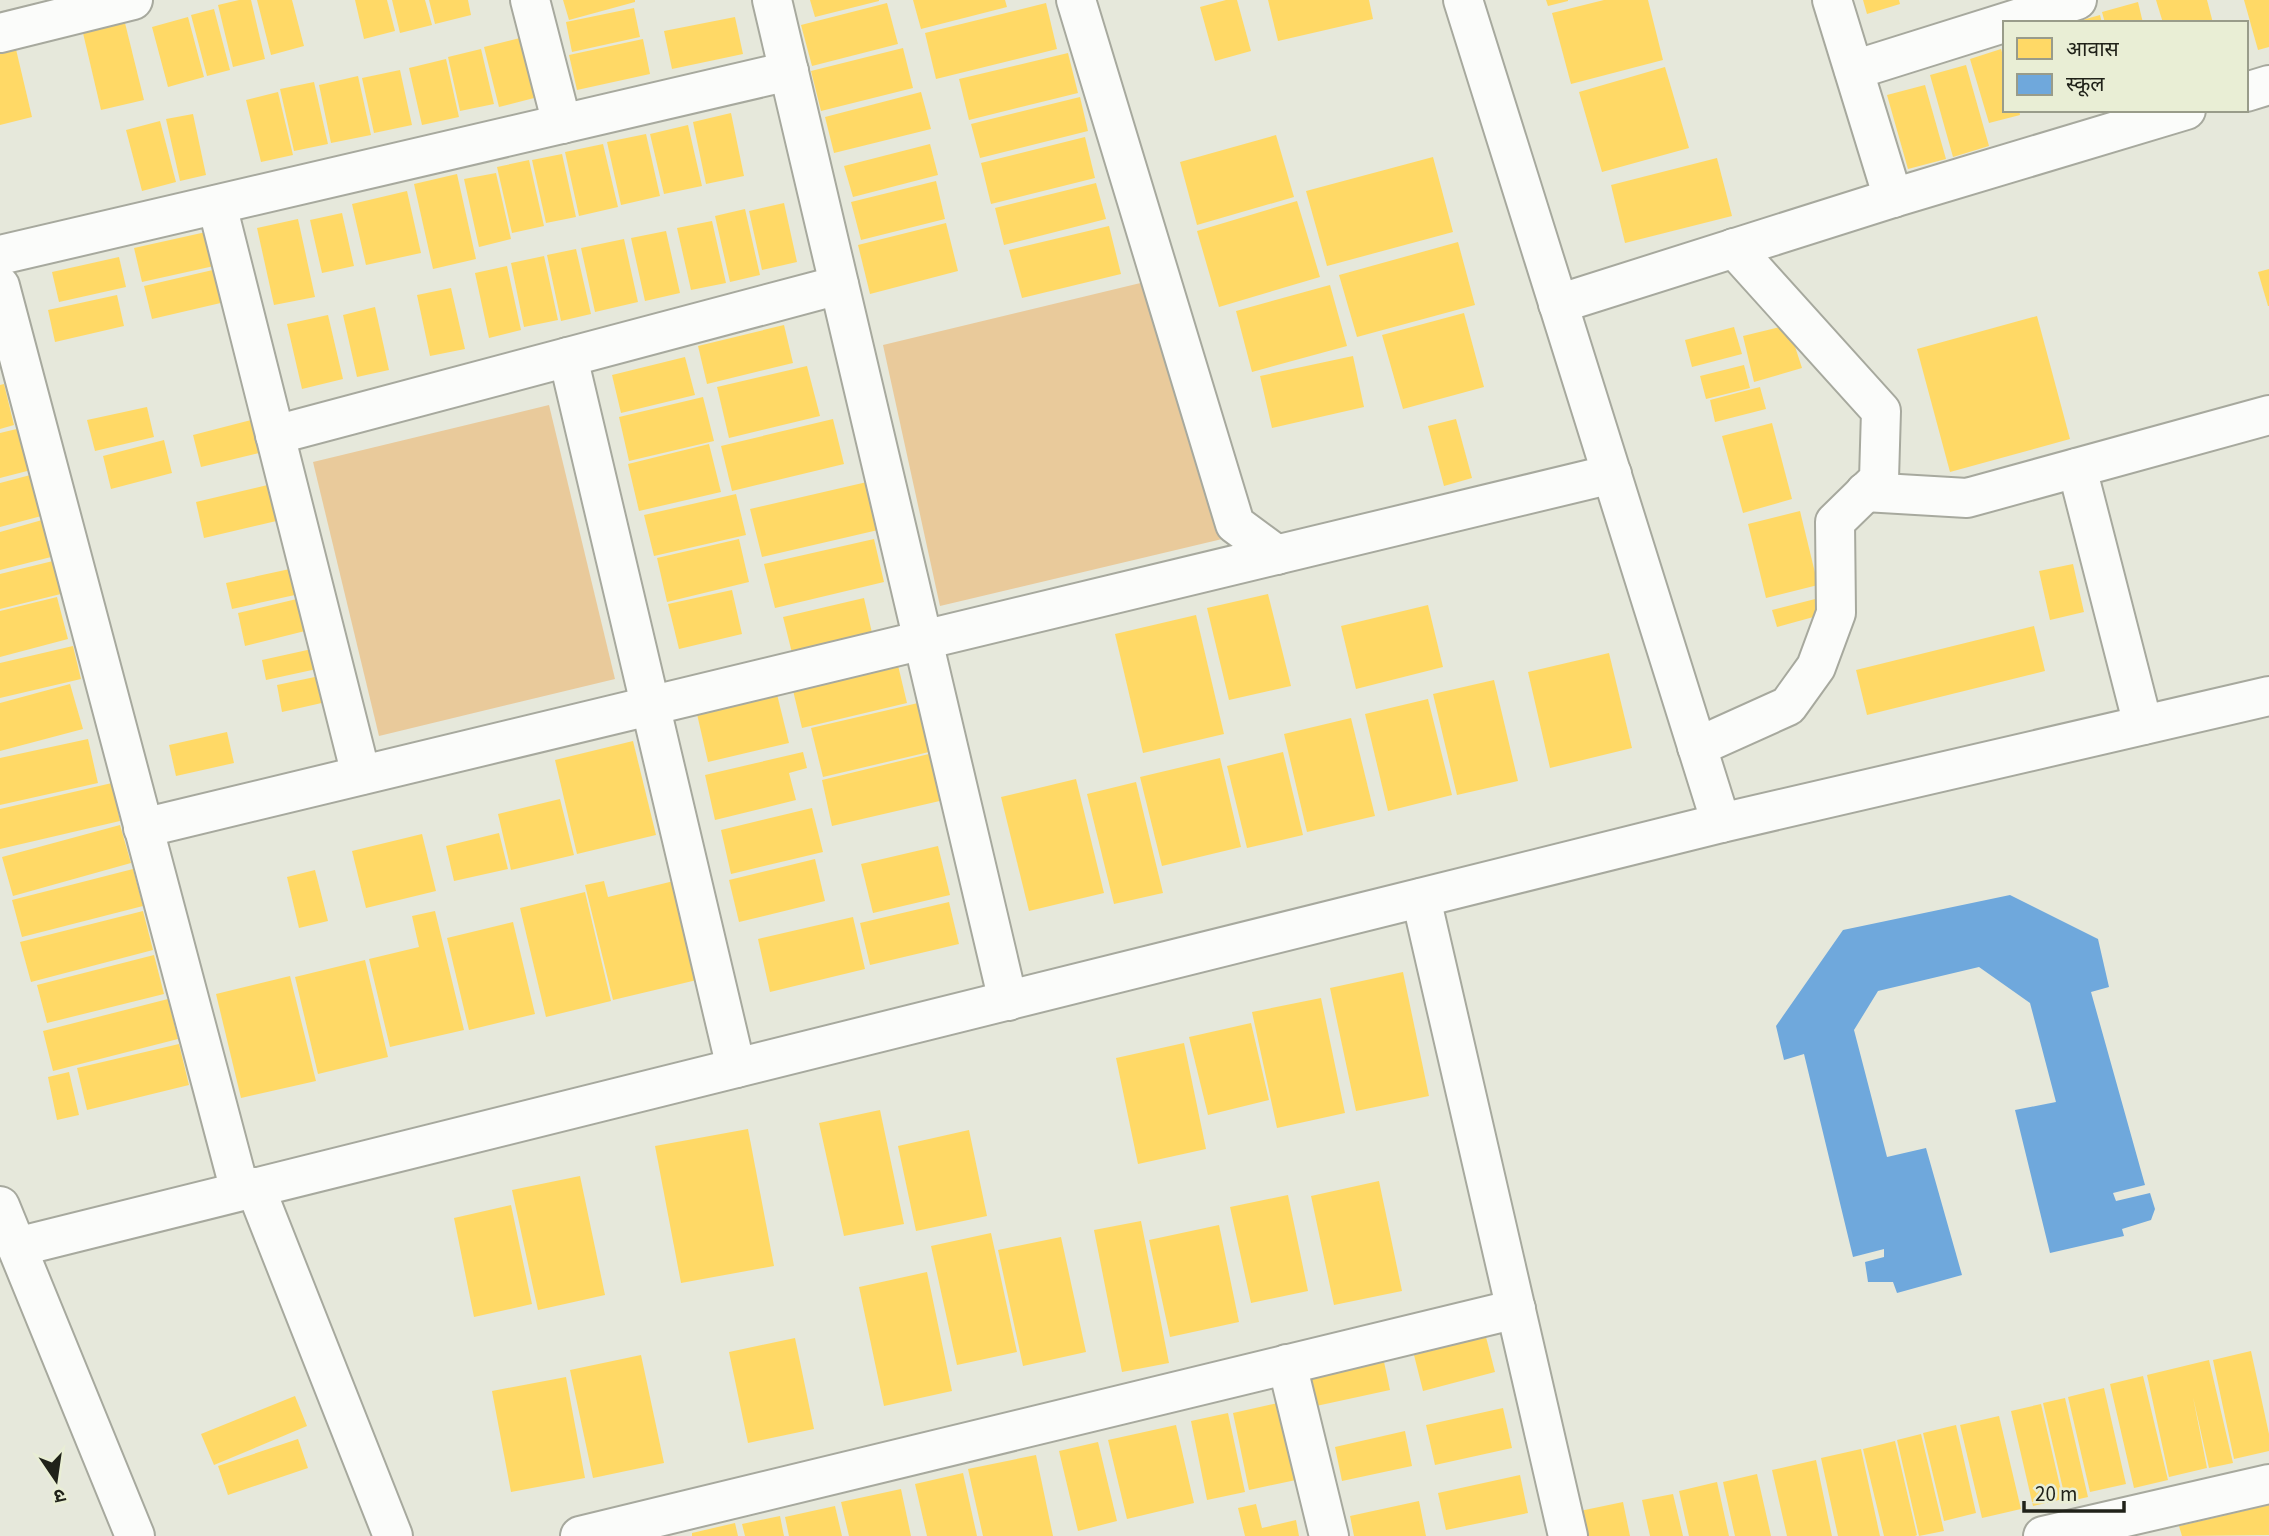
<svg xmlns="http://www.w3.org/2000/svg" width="2269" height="1536" viewBox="0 0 2269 1536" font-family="'Source Sans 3','Noto Sans Devanagari',sans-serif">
<rect width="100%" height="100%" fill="#e6e8db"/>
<!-- green -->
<g fill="#e9ca9b">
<path d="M1153 280 1239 535 940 606 883 345Z"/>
<path d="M549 405 615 679 379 736 313 462Z"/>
</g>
<!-- homes -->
<g fill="#ffd966">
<path d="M239 0H251L265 59 233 67 218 5Z"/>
<path d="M257 0H292L304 46 271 55Z"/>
<path d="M355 0H387L395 31 364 39Z"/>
<path d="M392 0H425L432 25 400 33Z"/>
<path d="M429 0H468L471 15 435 24Z"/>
<path d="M563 0H635V2L569 20Z"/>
<path d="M810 0H879V1L815 17Z"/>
<path d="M913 0H1005L1007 7 921 29Z"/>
<path d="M1226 0H1237L1251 51 1215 61 1200 7Z"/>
<path d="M1268 0H1369L1373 19 1278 41Z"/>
<path d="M1546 0H1568V1L1548 6Z"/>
<path d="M1604 0H1648L1663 60 1571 84 1552 13Z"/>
<path d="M1863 0H1899L1900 4 1867 14Z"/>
<path d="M2156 0H2207L2213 23H2163Z"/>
<path d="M2244 0H2269V47L2258 50Z"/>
<path d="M2138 2 2143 23H2105L2102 12Z"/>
<path d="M887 3 898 44 812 66 801 25Z"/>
<path d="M1046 3 1057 49 936 79 925 33Z"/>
<path d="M634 8 640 37 572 52 566 22Z"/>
<path d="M214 9 230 70 207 76 191 15Z"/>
<path d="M2100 15 2102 23H2075V22Z"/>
<path d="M188 17 204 77 168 87 152 27Z"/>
<path d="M735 17 743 54 672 69 664 31Z"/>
<path d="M125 23 144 100 101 110 83 33Z"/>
<path d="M524 37 538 97 499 107 484 47Z"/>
<path d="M643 39 650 74 577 90 569 55Z"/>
<path d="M15 45 32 117 0 125V49Z"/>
<path d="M903 48 913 88 821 111 811 71Z"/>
<path d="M481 49 494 104 460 111 448 57Z"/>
<path d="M2001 49 2005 62V110H2019L2020 115 1989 123 1970 59Z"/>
<path d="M1068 53 1078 93 969 120 959 79Z"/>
<path d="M446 59 459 117 422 125 409 68Z"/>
<path d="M1966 65 1989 146 1953 157 1930 75Z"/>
<path d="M1665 67 1689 148 1602 172 1579 92Z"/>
<path d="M400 70 412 125 374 133 362 78Z"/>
<path d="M358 76 371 135 331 143 319 85Z"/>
<path d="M314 82 328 144 294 151 280 89Z"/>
<path d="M1925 85 1946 159 1908 169 1887 95Z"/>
<path d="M278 92 293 155 261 162 246 100Z"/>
<path d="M921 92 931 129 834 153 825 117Z"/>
<path d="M1080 97 1088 131 980 158 971 124Z"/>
<path d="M731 113 744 176 706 184 693 122Z"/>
<path d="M193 114 206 175 180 181 166 119Z"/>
<path d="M160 121 176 182 142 191 126 130Z"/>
<path d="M688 125 702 186 664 194 650 134Z"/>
<path d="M646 134 660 196 621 205 607 142Z"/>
<path d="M1276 135 1294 197 1197 225 1180 162Z"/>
<path d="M1085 137 1095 178 991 204 981 163Z"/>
<path d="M603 144 618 207 579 216 565 152Z"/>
<path d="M930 144 938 175 853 197 844 166Z"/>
<path d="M562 154 576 217 546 223 532 160Z"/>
<path d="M1433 157 1453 232 1327 266 1306 191Z"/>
<path d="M1717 158 1732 216 1625 243 1611 185Z"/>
<path d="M529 160 544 226 512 233 497 167Z"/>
<path d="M496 173 511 239 479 247 464 179Z"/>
<path d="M457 174 476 259 433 269 414 184Z"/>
<path d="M936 181 945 219 861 240 851 202Z"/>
<path d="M1096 183 1106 219 1004 245 995 208Z"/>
<path d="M407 191 421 253 366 265 352 204Z"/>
<path d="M1297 201 1320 277 1219 307 1197 231Z"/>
<path d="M784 203 797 262 762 270 749 211Z"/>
<path d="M745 209 760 275 730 282 715 216Z"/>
<path d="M342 213 354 266 322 273 310 220Z"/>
<path d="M298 219 315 297 274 305 257 228Z"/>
<path d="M712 221 726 283 691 290 677 228Z"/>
<path d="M946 223 958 271 870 294 858 245Z"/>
<path d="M1109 226 1121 274 1022 298 1009 250Z"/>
<path d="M666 231 680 293 645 301 631 238Z"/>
<path d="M206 232 214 266 142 282 134 248Z"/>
<path d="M624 239 638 302 595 312 581 248Z"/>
<path d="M1458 242 1475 305 1357 337 1339 275Z"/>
<path d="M576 249 591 314 561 321 547 255Z"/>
<path d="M544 256 558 320 524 327 511 263Z"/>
<path d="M119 257 126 287 59 302 52 272Z"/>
<path d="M507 266 521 330 489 338 475 273Z"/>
<path d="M217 269 225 302 152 319 144 286Z"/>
<path d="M2269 269V306H2268L2258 272Z"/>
<path d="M1330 285 1347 346 1252 372 1236 311Z"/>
<path d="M451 288 465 349 430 356 417 295Z"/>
<path d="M117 295 124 326 55 342 48 310Z"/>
<path d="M375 307 389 370 357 377 343 315Z"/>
<path d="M1464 313 1484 387 1403 409 1382 335Z"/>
<path d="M328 315 343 379 302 389 287 324Z"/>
<path d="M2037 316 2070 439 1950 472 1917 349Z"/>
<path d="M784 325 793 363 707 384 698 346Z"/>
<path d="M1788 325 1802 368 1754 382 1743 336Z"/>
<path d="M1734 327 1742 354 1692 367 1685 340Z"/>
<path d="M1353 356 1364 407 1272 428 1260 376Z"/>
<path d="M685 357 695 395 621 413 612 375Z"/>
<path d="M1744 365 1750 388 1706 399 1700 376Z"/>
<path d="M807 366 820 416 729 438 717 387Z"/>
<path d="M4 384 14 425 0 429V385Z"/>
<path d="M1760 387 1766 409 1715 422 1710 400Z"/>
<path d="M703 397 714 441 629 461 619 417Z"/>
<path d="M147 407 154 437 95 451 87 420Z"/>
<path d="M259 418 267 451 201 467 193 435Z"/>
<path d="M833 419 844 464 732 491 721 446Z"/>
<path d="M1456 419 1472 478 1444 486 1428 426Z"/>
<path d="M1772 423 1792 499 1743 513 1722 436Z"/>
<path d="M25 427 35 469 0 478V433Z"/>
<path d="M164 440 172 473 111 489 103 456Z"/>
<path d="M709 444 721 492 639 511 628 464Z"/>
<path d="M38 473 49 514 0 527V483Z"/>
<path d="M867 482 878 530 762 557 750 509Z"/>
<path d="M276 483 285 519 204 538 196 502Z"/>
<path d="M736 494 746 535 654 556 644 515Z"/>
<path d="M1800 511 1818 585 1766 598 1748 524Z"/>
<path d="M49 518 59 555 0 570V532Z"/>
<path d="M739 539 749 582 667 602 657 558Z"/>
<path d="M874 539 884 582 775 608 764 564Z"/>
<path d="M61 559 69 592 0 609V574Z"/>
<path d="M2073 564 2084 612 2050 620 2039 571Z"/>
<path d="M299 567 304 593 232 609 226 583Z"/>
<path d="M732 590 742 634 679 649 668 604Z"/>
<path d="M1268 594 1291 686 1229 700 1207 608Z"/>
<path d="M57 597 68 639 0 657V611Z"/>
<path d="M305 597 313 629 245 646 238 613Z"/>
<path d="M1823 597 1828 613 1777 627 1772 610Z"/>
<path d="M864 598 875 646 795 665 783 617Z"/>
<path d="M1428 605 1443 667 1356 689 1341 626Z"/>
<path d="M1196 615 1224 734 1143 753 1115 634Z"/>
<path d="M2034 626 2045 671 1867 715 1856 670Z"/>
<path d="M73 646 81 679 0 698V663Z"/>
<path d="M321 647 326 667 266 680 262 660Z"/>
<path d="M1609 653 1632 748 1550 768 1528 672Z"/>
<path d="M896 657 907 703 802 728 791 682Z"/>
<path d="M329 674 335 700 282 712 277 685Z"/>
<path d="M1494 680 1518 781 1457 795 1433 694Z"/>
<path d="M774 682 789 743 708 762 694 701Z"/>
<path d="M70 684 83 729 0 751V703Z"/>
<path d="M1428 699 1452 795 1388 811 1365 714Z"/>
<path d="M918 703 929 752 823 777 811 728Z"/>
<path d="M1351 718 1375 816 1307 832 1284 734Z"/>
<path d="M227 732 234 763 176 776 169 745Z"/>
<path d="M88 739 98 783 0 805V758Z"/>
<path d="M633 741 656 835 577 854 555 760Z"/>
<path d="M803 752 807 768 789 773 796 800 715 820 705 775Z"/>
<path d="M1283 752 1303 835 1247 848 1227 766Z"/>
<path d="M933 753 944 800 832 826 822 780Z"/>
<path d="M1220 758 1241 847 1162 866 1140 777Z"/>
<path d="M1076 779 1104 893 1029 911 1001 797Z"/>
<path d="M1136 782 1163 893 1114 904 1087 794Z"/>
<path d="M112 783 120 821 0 849V809Z"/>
<path d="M560 799 574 855 511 870 498 814Z"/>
<path d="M812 808 823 852 731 874 721 830Z"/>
<path d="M120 825 131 863 13 896 2 857Z"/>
<path d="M499 833 508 869 454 881 446 846Z"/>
<path d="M422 834 436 891 366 908 352 851Z"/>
<path d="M938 846 950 895 873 913 861 864Z"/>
<path d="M815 859 825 901 739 922 729 880Z"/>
<path d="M133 869 143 906 22 937 12 900Z"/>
<path d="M315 870 328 921 299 928 287 877Z"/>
<path d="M678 880 701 979 613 1000 585 885 604 881 608 897Z"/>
<path d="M585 892 611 1001 546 1017 520 908Z"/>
<path d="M949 902 959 944 870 965 860 923Z"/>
<path d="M143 911 153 950 31 982 20 942Z"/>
<path d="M435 911 464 1030 390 1047 369 959 419 947 412 916Z"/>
<path d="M853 917 865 969 770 992 758 939Z"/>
<path d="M513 922 535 1014 469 1030 447 938Z"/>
<path d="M154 955 164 994 47 1023 37 985Z"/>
<path d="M365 960 388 1057 318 1074 295 977Z"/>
<path d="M1403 972 1429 1096 1356 1111 1330 988Z"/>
<path d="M290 976 316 1081 241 1098 216 994Z"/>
<path d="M1321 998 1345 1113 1277 1128 1252 1012Z"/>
<path d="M168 999 178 1039 53 1071 43 1031Z"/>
<path d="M1251 1023 1269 1100 1208 1115 1189 1037Z"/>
<path d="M1184 1043 1206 1149 1138 1164 1116 1058Z"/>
<path d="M179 1044 189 1085 87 1110 77 1068Z"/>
<path d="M69 1072 79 1115 57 1120 48 1077Z"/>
<path d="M880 1110 904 1224 844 1236 819 1123Z"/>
<path d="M748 1129 774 1266 681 1283 655 1146Z"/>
<path d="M969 1130 987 1216 916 1231 898 1146Z"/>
<path d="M580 1176 605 1295 538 1310 512 1190Z"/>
<path d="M1379 1181 1402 1291 1334 1305 1311 1196Z"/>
<path d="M1288 1195 1308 1291 1251 1303 1230 1207Z"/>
<path d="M511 1205 532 1304 474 1317 454 1218Z"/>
<path d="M1141 1221 1169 1363 1122 1372 1094 1230Z"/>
<path d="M1219 1225 1239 1322 1170 1337 1149 1240Z"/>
<path d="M991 1233 1017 1352 957 1365 931 1246Z"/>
<path d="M1061 1237 1086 1352 1023 1366 998 1250Z"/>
<path d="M927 1272 952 1391 884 1406 859 1287Z"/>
<path d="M1486 1337 1495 1372 1423 1391 1414 1355Z"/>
<path d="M795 1338 814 1429 748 1443 729 1352Z"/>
<path d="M2251 1351 2269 1434V1451L2234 1459 2213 1360Z"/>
<path d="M641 1355 664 1463 593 1478 570 1370Z"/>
<path d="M1383 1357 1390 1390 1307 1408 1300 1375Z"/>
<path d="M2209 1360 2233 1463 2209 1468 2193 1397 2207 1468 2169 1477 2147 1375Z"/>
<path d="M2143 1376 2168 1480 2134 1488 2110 1384Z"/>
<path d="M566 1377 585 1478 511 1492 492 1391Z"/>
<path d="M2104 1388 2126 1484 2090 1492 2068 1397Z"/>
<path d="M295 1396 307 1426 214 1465 201 1434Z"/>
<path d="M2065 1398 2088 1497 2066 1502 2043 1403Z"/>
<path d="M1278 1403 1296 1480 1249 1490 1233 1413Z"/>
<path d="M2041 1404 2063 1499 2033 1506 2011 1411Z"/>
<path d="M1503 1408 1512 1448 1435 1465 1426 1425Z"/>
<path d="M1228 1413 1245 1492 1207 1500 1191 1421Z"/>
<path d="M1999 1416 2021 1509 1982 1518 1960 1425Z"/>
<path d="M1176 1425 1194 1503 1127 1519 1108 1440Z"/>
<path d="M1956 1425 1976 1513 1944 1521 1923 1433Z"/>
<path d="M1405 1431 1412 1466 1342 1481 1335 1447Z"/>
<path d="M1921 1434 1944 1531 1919 1536 1897 1440Z"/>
<path d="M298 1439 308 1468 228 1495 218 1466Z"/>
<path d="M1895 1441 1917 1535 1915 1536H1884L1863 1449Z"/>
<path d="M1098 1442 1117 1521 1078 1531 1059 1451Z"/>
<path d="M1861 1449 1880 1536H1838L1821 1458Z"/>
<path d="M1036 1455 1053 1536H983L968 1469Z"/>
<path d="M1816 1460 1832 1536H1787L1772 1470Z"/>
<path d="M963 1473 977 1536H927L915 1484Z"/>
<path d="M1757 1474 1771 1536H1735L1723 1482Z"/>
<path d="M1520 1475 1528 1513 1446 1530 1438 1493Z"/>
<path d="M1717 1482 1729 1536H1689L1679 1491Z"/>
<path d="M901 1489 911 1536H849L841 1502Z"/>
<path d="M1673 1494 1683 1536H1650L1642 1500Z"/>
<path d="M1419 1501 1426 1536H1354L1350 1516Z"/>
<path d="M1623 1502 1630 1536H1580L1575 1512Z"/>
<path d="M1256 1504 1262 1528 1296 1520 1299 1536H1245L1238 1508Z"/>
<path d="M2269 1505V1535L2182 1536 2179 1526Z"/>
<path d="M835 1506 842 1536H789L785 1517Z"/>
<path d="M780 1516 784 1536H745L742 1524Z"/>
<path d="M735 1523 738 1536H692V1533Z"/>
</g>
<!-- schools -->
<path fill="#6fa8dc" d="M2010 895 2098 939 2109 987 2091 992 2145 1185 2113 1193 2116 1201 2150 1193 2155 1209 2151 1220 2122 1229 2124 1236 2050 1253 2015 1110 2056 1102 2030 1003 1979 967 1878 991 1854 1030 1887 1157 1926 1148 1962 1275 1897 1293 1893 1282H1868L1865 1262 1884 1257V1249L1853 1257 1804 1054 1784 1060 1776 1026 1843 930Z"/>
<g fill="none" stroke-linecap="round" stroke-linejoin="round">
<!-- minor casing -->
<g stroke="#a7a99e" stroke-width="42">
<g id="minor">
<path d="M530 0 562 124"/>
<path d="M772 0 1008 1001"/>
<path d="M1076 0 1235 524 1277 555"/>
<path d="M1463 0 1721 823"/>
<path d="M1832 0 1893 198"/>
<path d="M0 33 133 0"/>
<path d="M1854 70 2077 0"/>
<path d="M2246 92 2269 85"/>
<path d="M217 205 361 775"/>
<path d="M0 255 789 71"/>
<path d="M0 286 240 1191"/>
<path d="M1558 304 1893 198 2186 110"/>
<path d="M568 357 736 1068"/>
<path d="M275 435 839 285"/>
<path d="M2077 468 2143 725"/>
<path d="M1865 492 1967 498 2269 415"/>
<path d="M1697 747 1788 706 1816 667 1836 613 1835 522 1879 479 1881 411 1734 248"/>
<path d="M143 828 1612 474"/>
<path d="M1421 898 1568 1536"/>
<path d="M255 1187 393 1536"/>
<path d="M0 1206 135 1536"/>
<path d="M17 1247 1721 823 2269 696"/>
<path d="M1287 1364 1329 1536"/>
<path d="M580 1536 1516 1309"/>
<path d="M2043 1536 2269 1484"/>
</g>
</g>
<!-- minor -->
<use href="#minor" stroke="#fbfcfa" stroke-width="38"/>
</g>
<!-- legend -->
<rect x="2003" y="21" width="245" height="91" fill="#e9eed5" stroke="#999c8a" stroke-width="2"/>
<rect x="2017" y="38" width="35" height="21" fill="#ffd966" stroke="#999c8a" stroke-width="2"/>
<text x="2066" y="56" font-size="21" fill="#202219">आवास</text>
<rect x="2017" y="74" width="35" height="21" fill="#6fa8dc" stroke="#999c8a" stroke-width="2"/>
<text x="2066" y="91" font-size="21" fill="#202219">स्कूल</text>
<!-- north arrow -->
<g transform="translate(56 1480) rotate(167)" stroke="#e9eed5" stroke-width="5" paint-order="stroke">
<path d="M0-5L12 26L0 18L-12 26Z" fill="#202219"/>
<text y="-10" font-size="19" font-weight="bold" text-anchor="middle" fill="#202219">उ</text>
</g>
<!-- scale -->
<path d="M2024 1501v10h100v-10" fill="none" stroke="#202219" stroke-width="3.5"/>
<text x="2035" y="1501" font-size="21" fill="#202219" stroke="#e9eed5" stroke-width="5" paint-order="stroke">20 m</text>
</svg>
